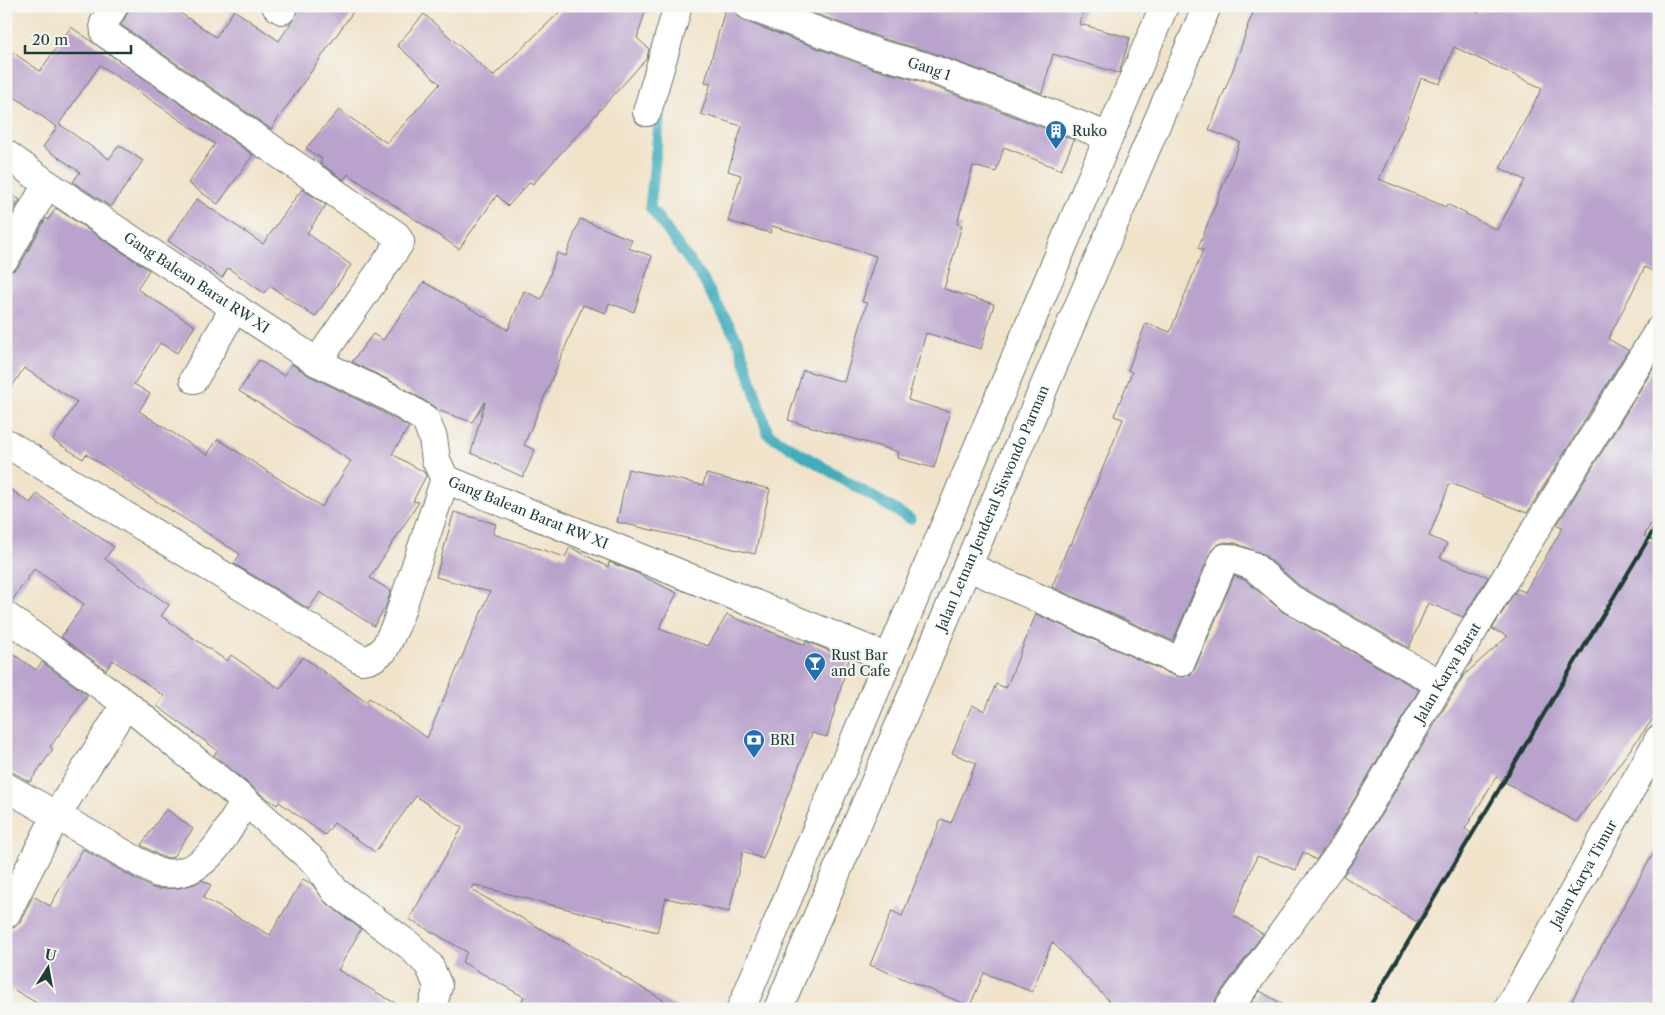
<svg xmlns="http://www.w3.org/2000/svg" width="1665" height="1015" viewBox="0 0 1665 1015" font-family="'Libre Caslon Text',serif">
<rect width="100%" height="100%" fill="#f6f6f2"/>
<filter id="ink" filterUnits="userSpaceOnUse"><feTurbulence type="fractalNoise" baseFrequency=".02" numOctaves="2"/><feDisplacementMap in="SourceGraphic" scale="10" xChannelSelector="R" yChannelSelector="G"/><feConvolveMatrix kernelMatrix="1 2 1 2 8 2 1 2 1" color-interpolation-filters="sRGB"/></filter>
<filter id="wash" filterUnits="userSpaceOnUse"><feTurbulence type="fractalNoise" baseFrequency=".0096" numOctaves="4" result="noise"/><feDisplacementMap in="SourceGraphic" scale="20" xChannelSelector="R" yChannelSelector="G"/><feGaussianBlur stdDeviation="1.12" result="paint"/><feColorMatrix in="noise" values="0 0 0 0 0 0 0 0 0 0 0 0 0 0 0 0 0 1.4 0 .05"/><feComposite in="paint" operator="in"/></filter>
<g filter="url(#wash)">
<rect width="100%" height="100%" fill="#f1e3ca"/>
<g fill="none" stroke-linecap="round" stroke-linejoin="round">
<!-- stream -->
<path stroke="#3fadbc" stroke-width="11" d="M661 105 650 207 702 278 739 343 768 434 910 519"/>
</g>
<g id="blocks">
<!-- building -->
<g fill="#b9a3cc" fill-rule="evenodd">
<path d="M131 6H170L216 37 234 10 279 41 302 6H357L271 129 121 25Z"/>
<path d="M566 6H647L637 38 649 49 647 58 533 184 530 182 508 206 497 195 459 249 348 174 344 180 320 163 322 159 306 148 339 110 387 143 440 84 397 45 424 14 493 76Z"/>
<path d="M726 6H734L737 16 744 21 874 69 918 81 1000 111 1074 140 1061 170 1004 147 996 172 973 166 957 224 962 225 944 289 994 304 981 349 926 333 908 400 950 412 934 468 897 458 899 452 788 420 803 370 844 382 867 303 862 302 876 256 772 226 770 233 728 221 741 175 728 171 742 126 701 114 711 83 705 82Z"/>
<path d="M795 6H1085L1080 24 1130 38 1119 73 1053 54 1042 93 928 51 884 39Z"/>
<path d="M1256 6H1459L1479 13 1482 6H1659V275L1645 267 1608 339 1628 350 1527 513 1450 483 1429 536 1447 544 1440 558 1488 577 1463 617 1428 603 1409 648 1300 586 1263 554 1235 543 1225 542 1217 545 1211 551 1173 641 1052 587 1069 544 1071 545 1123 419 1114 416 1132 372 1128 370 1146 323 1170 332 1203 250 1198 248 1240 142 1209 130 1235 64 1248 27H1247ZM1454 47 1542 88 1500 168 1525 180 1497 230 1447 204 1446 207 1379 179 1407 118 1421 78 1440 84Z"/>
<path d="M71 27 253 155 218 204 188 183 215 144 100 65 59 124 109 159 119 145 143 161 111 207 73 182 80 172 43 147 57 127 6 91V48L40 71Z"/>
<path d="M302 189 326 205 307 233 351 265 315 317 270 286 264 293 228 268 222 278 168 241 197 199 263 244Z"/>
<path d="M6 191 20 200 6 225Z"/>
<path d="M56 208 149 270 137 289 195 326 177 353 160 343 134 384 150 394 139 411 207 455 218 439 322 507 351 461 239 391 259 360 284 376 292 364 310 376 381 411 409 427 392 454 424 472 426 476 413 501 419 502 370 578 391 591 385 608 374 626 320 592 309 609 234 564 240 554 134 487V486L86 454 83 459 53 440 77 402 24 368 6 396V273L14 270 20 265 46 218 48 220Z"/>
<path d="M580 219 632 240 628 248 652 256 634 312 609 303 606 313 583 305 524 445 535 450 523 477 471 453 485 402 472 422 437 410 433 406 397 384 352 362 373 334 383 340 424 282 508 330 524 291 542 299 557 253 566 256Z"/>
<path d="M1656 364 1659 366V510L1644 536 1659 543V711L1576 822 1496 777 1465 829 1471 833 1441 884 1417 922 1343 876 1356 857 1464 675 1508 636 1492 629 1517 589 1525 592 1563 527 1557 525Z"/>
<path d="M628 469 703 485 706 474 770 489 755 554 617 522Z"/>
<path d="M6 486 30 503 37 494 114 547 105 559 169 605 161 616 227 661 231 655 280 689 303 657 366 702 369 698 427 738 490 592 436 577 454 512 496 524 493 534 565 557 570 547 608 567 609 562 634 572 677 593 659 629 708 646 727 615 805 645 806 641 849 659 827 737 812 733 763 859 743 851 729 912 666 898 657 932 474 885 472 890 621 974 620 975 679 1009H517L524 997 462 962 467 952 409 919 462 828 416 796 375 852 334 823 325 835 279 802 277 805 259 793 214 755 217 750 157 706 164 696 113 660 106 670 61 637 84 604 34 569 11 602 6 601Z"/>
<path d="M1234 576 1245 580 1283 612 1419 690 1330 840 1316 860 1303 852 1296 870 1257 856 1233 915 1263 934 1215 1000 1213 1009H1117L1052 942 1032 992 984 973 970 1006 870 965 892 911 902 916 941 819 951 823 976 763 952 753 972 705 985 711 996 684 1006 688 1036 614 1175 676 1183 677 1191 674 1195 668Z"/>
<path d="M6 649 36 670 42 662 88 695 50 747 53 749 30 782 14 773 6 771Z"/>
<path d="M166 809 193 829 172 858 162 857 141 845Z"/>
<path d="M1659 843V1009H1567Z"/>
<path d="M83 849 150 887 157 889 179 888 194 884 202 880 211 885 203 898 270 935 303 879 312 884 326 903 361 929 338 970 405 1009H47L6 985V934L9 929 15 927 20 922 33 896 50 906Z"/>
<path d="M1260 991 1290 1009H1247Z"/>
</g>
</g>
</g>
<g filter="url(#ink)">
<use href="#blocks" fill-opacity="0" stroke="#687768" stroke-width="1"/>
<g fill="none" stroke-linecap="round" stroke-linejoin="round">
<!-- minor casing -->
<g stroke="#687768" stroke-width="30">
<g id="minor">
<path d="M114 6 104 23 105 33 396 235 400 242 395 250 317 362"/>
<path d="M276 6 282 10"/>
<path id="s1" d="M749 6 879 54 923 66 1006 96 1109 137"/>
<path d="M647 112 676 13 677 6"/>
<path id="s2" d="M6 154 47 184 317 362 389 397 425 419 433 438 436 460 445 479 889 658"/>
<path d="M6 257 47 184"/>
<path d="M194 379 235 307"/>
<path d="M6 443 362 660 373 658 384 650 396 625 445 479"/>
<path d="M967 566 1181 662 1225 558H1230L1253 566 1291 599 1440 684"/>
<path d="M6 616 126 704 245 801 317 864 335 891 410 946 429 965 438 986 432 1009"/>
<path d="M6 787 158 873C164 873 171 874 177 873 212 868 229 827 245 801"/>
<path d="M6 914 56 816 126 704"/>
<path id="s3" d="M1228 1009 1343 849 1440 684 1659 330"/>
</g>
</g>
<!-- tertiary casing -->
<g stroke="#687768" stroke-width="30">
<g id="tertiary">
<path id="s4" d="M1508 1009 1659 739"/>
</g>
</g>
<!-- primary casing -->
<g stroke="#687768" stroke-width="30">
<g id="primary">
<path d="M741 1009 1164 6"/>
<path id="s5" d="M778 1009 1207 6"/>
</g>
</g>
<!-- minor -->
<use href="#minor" stroke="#fff" stroke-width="28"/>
<!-- tertiary -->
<use href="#tertiary" stroke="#fff" stroke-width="28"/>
<!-- primary -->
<use href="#primary" stroke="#fff" stroke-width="28"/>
<!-- rail -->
<path stroke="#1f3d34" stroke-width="4" d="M1368 1009 1659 521"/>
</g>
</g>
<!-- icons -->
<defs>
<g id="building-pin" transform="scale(1.125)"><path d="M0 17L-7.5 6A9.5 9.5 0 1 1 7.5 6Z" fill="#1f6fb2" stroke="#f6f6f2"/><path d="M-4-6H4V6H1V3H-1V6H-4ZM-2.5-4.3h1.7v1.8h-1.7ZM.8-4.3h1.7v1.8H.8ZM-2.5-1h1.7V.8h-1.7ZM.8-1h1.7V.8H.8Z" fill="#fff"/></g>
<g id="bar-pin" transform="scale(1.125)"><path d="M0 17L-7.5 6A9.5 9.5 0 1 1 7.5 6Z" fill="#1f6fb2" stroke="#f6f6f2"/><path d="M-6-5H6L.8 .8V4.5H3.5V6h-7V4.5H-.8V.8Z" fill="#fff"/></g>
<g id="bank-pin" transform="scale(1.125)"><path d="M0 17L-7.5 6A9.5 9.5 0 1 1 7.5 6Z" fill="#1f6fb2" stroke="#f6f6f2"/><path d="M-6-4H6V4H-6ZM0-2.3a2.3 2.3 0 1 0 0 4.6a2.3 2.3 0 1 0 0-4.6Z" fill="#fff"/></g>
</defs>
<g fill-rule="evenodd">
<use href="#building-pin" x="1056" y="131"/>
<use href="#bar-pin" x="815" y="663"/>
<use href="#bank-pin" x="754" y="740"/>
</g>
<g text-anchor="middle" stroke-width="4" stroke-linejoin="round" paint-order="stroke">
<!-- street labels -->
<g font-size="14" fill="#1f3d34" stroke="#f6f6f2">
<text dy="5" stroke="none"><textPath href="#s1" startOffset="191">Gang 1</textPath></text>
<text dy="5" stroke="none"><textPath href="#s2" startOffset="230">Gang Balean Barat RW XI</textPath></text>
<text dy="5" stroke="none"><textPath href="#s5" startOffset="545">Jalan Letnan Jenderal Siswondo Parman</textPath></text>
<text dy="5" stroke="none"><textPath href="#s2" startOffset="650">Gang Balean Barat RW XI</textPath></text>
<text dy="5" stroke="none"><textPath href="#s3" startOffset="402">Jalan Karya Barat</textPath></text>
<text dy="5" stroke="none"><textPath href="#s4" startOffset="155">Jalan Karya Timur</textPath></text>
</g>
<!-- poi labels -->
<g font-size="14" fill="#1f3d34" stroke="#f6f6f2" text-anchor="start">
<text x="1072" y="136">Ruko</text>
<text x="831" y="660">Rust Bar<tspan x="831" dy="16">and Cafe</tspan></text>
<text x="770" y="745">BRI</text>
</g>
</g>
<!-- margin -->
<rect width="1665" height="1015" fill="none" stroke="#f6f6f2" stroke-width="25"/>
<!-- north arrow -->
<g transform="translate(48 968) rotate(11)" stroke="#f6f6f2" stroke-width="4" paint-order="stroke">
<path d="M0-4L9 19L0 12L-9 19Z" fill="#1f3d34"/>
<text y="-8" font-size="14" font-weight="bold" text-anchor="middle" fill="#1f3d34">U</text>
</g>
<!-- scale -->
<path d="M25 45v8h106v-8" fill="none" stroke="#1f3d34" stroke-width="2.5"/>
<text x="32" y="45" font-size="15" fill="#1f3d34" stroke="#f6f6f2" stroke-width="4" paint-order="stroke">20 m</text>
</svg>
